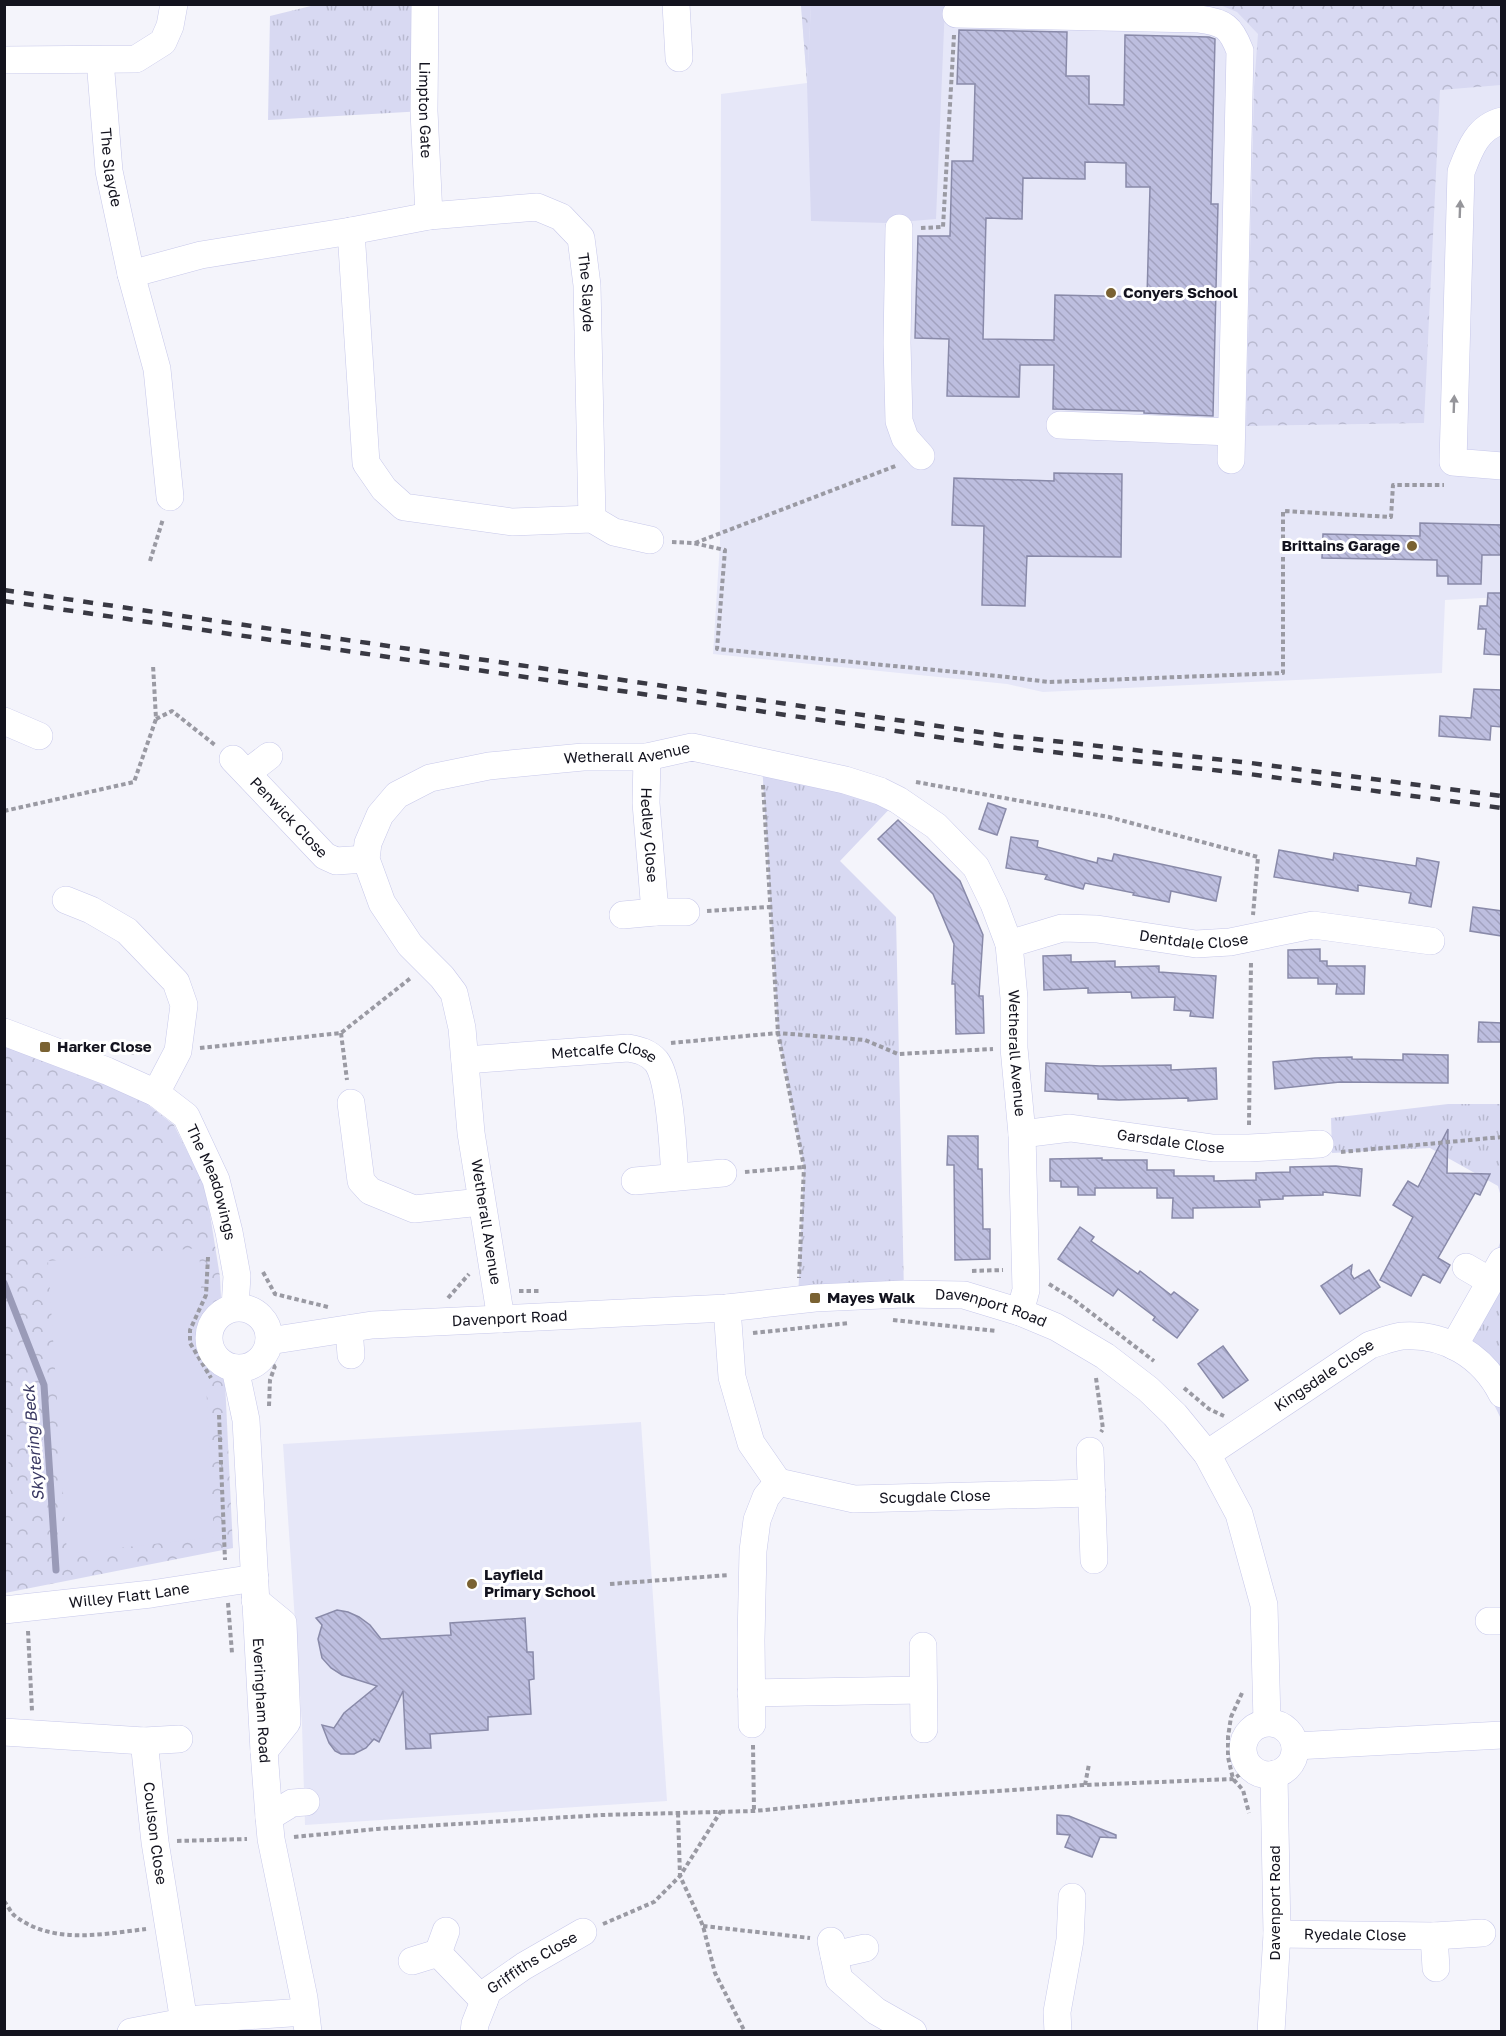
<svg xmlns="http://www.w3.org/2000/svg" width="1506" height="2036" viewBox="0 0 1506 2036" font-family="'Golos Text',sans-serif">
<defs>
<pattern id="grass-tufts" width="24" height="20" patternUnits="userSpaceOnUse" patternTransform="scale(1.5)"><rect width="24" height="20" fill="#d8d9f2"/><path d="M3 7l-1-3M5 7V3M7 7l1-3M15 17l-1-3M17 17v-4M19 17l1-3" fill="none" stroke="#b8b9cf"/></pattern>
<pattern id="forest-crowns" width="20" height="18" patternUnits="userSpaceOnUse" patternTransform="scale(1.5)"><rect width="20" height="18" fill="#d8d9f2"/><path d="M2 6a3 3 0 1 1 6 0M12 15a3 3 0 1 1 6 0" fill="none" stroke="#b8b9cf"/></pattern>
<pattern id="building-back-hatch" width="6" height="6" patternUnits="userSpaceOnUse" patternTransform="scale(1.5)"><rect width="6" height="6" fill="#bdbedf"/><path d="M-1 5l2 2M0 0l6 6M5-1l2 2" fill="none" stroke="#a2a2bf"/></pattern>
</defs>
<rect width="100%" height="100%" fill="#f4f4fb"/>
<!-- built -->
<g fill="#e6e7f8">
<path d="M801 5H1501V597L1445 600 1442 673 1043 692 1007 684 713 654 720 543 721 94 807 83Z"/>
<path d="M641 1422 667 1801 305 1825 302 1725 283 1444Z"/>
</g>
<!-- grass -->
<g fill="url(#grass-tufts)">
<path d="M315 5H425L424 111 268 120 270 16Z"/>
<path d="M762 763 898 800 840 861 896 917 904 1294 798 1299 804 1167 778 1033Z"/>
<path d="M1448 1104H1501V1197L1498 1186 1430 1148 1332 1153 1331 1118Z"/>
<path d="M1501 1240V1423V1419L1464 1342Z"/>
</g>
<!-- forest -->
<g fill="url(#forest-crowns)">
<path d="M801 5H811L807 83Z"/>
<path d="M1220 5H1501V85L1440 90 1424 423 1246 426 1254 87 1258 34 1237 12Z"/>
<path d="M5 1034 133 1093 174 1125 206 1189 220 1277 233 1548 5 1593Z"/>
</g>
<!-- pitch -->
<g fill="#d8d9f2">
<path d="M811 5H945L936 219 887 223 811 221 807 83Z"/>
<path d="M199 1248 214 1537 67 1554 48 1261Z"/>
<path d="M5 1400 11 1507H5Z"/>
</g>
<g fill="none" stroke-linecap="round" stroke-linejoin="round">
<!-- stream -->
<path stroke="#9a9bb8" stroke-width="7" d="M4 1283 44 1385 56 1570"/>
</g>
<!-- building -->
<g fill="url(#building-back-hatch)" stroke="#898aa9" stroke-width="1.5" fill-rule="evenodd">
<path d="M959 30 1067 32 1066 76H1089V104L1124 105 1125 35 1209 37 1215 39 1211 204H1218L1213 416 1144 413V411L1053 409 1054 365H1020L1019 397 947 396 949 339 915 338 918 236H950L952 161H973L975 84H957ZM1085 162 1126 163V187H1150L1147 297 1055 295 1054 340 983 339 986 218 1022 219 1023 178 1085 179Z"/>
<path d="M1054 473 1122 474 1121 557 1027 556 1025 606 982 605 984 526 952 525 954 478 1054 481Z"/>
<path d="M1420 523 1502 525V555H1482L1481 584H1448V576H1437V560L1322 558 1323 534 1420 536Z"/>
<path d="M1488 593H1502V655L1484 654 1486 629H1478L1480 606H1487Z"/>
<path d="M1474 689 1502 690V727L1491 726 1490 740 1439 736 1440 716 1471 718Z"/>
<path d="M988 803 1006 809 997 835 979 829Z"/>
<path d="M898 820 960 881 983 935 979 996H983L984 1033 956 1034 955 984H952L954 944 933 894 878 839Z"/>
<path d="M1011 837 1038 841 1037 847 1097 863 1098 858 1112 861 1114 854 1221 877 1216 901 1171 891 1169 902 1133 895 1134 893 1085 883 1083 889 1045 879 1047 875 1006 868Z"/>
<path d="M1279 850 1333 860 1334 853 1416 866 1417 858 1439 862 1431 907 1409 903 1411 893 1358 885V891L1274 877Z"/>
<path d="M1473 907 1502 911V936L1470 931Z"/>
<path d="M1320 949V961H1327V966H1365L1364 994H1336L1337 984H1318V978H1288V950Z"/>
<path d="M1071 955V962L1115 961V967L1159 966V972L1216 976 1213 1018 1190 1016 1191 1011 1174 1010 1175 997 1132 998 1131 992 1088 993V988L1044 990 1043 956Z"/>
<path d="M1479 1022 1502 1023V1042H1478Z"/>
<path d="M1403 1054 1448 1055V1083L1340 1082 1275 1089 1273 1062 1315 1058 1352 1057V1059L1403 1060Z"/>
<path d="M1046 1063 1100 1066 1171 1065V1070L1216 1068 1217 1099 1188 1101V1098L1119 1100 1098 1099V1094L1045 1091Z"/>
<path d="M1448 1129 1447 1173 1490 1174 1480 1195 1475 1193 1438 1258 1450 1265 1440 1283 1423 1274 1411 1296 1380 1280 1413 1217 1393 1205 1408 1181 1418 1187Z"/>
<path d="M948 1136H978V1169H982L983 1229H990V1259L955 1260 954 1165H947Z"/>
<path d="M1102 1158V1160H1147V1170H1174V1176H1214V1181L1256 1180V1173L1290 1172V1167L1336 1166 1362 1169 1360 1196 1323 1192V1195L1283 1196V1199L1259 1200 1260 1207 1193 1208V1218H1172L1173 1198H1157V1188H1095V1195H1078V1187H1061V1181H1050V1159Z"/>
<path d="M1080 1227 1094 1237 1091 1241 1138 1274 1140 1271 1171 1295 1174 1292 1198 1310 1177 1338 1153 1320 1155 1317 1118 1289 1113 1296 1058 1259Z"/>
<path d="M1352 1265 1351 1274 1354 1279 1369 1270 1380 1287 1340 1314 1321 1286Z"/>
<path d="M1223 1346 1248 1380 1223 1398 1198 1364Z"/>
<path d="M337 1610 348 1612 359 1617 370 1625 381 1639 451 1635 450 1623 525 1618 527 1652H533L534 1679 529 1680 531 1714 488 1717V1730L430 1734 431 1748 406 1749 403 1691 379 1742 374 1739 366 1748 354 1754H341L335 1751 329 1743 322 1725 334 1728 344 1713 377 1686 342 1675 331 1668 322 1658 318 1639 322 1625 316 1618Z"/>
<path d="M1057 1815 1069 1816 1116 1835V1838L1100 1837 1092 1857 1065 1847 1070 1835 1057 1834Z"/>
</g>
<g fill="none" stroke-linecap="round" stroke-linejoin="round">
<!-- minor casing -->
<g stroke="#c7c8ea" stroke-width="28">
<g id="minor">
<path id="s1" d="M425 4 424 111 429 216"/>
<path d="M676 4 679 58"/>
<path d="M956 14 1199 19C1224 22 1231 27 1240 51L1231 460"/>
<path d="M4 60 136 59 163 42 170 26 174 4"/>
<path id="s2" d="M100 60 109 171 131 274 157 369 170 497"/>
<path d="M1502 121C1477 127 1469 151 1461 172L1453 462 1502 466"/>
<path d="M899 228 897 343 899 421 905 438 921 456"/>
<path d="M351 231 366 463 384 489 404 507 512 522 592 519 614 532 650 540"/>
<path id="s3" d="M131 274 201 255 351 231 429 216 537 207 561 217 581 238 587 285 592 519"/>
<path d="M1060 425 1231 432"/>
<path d="M4 721 39 736"/>
<path id="s4" d="M647 757 646 803 655 912"/>
<path id="s5" d="M233 759 325 856 336 861 366 859"/>
<path d="M247 773 269 756"/>
<path d="M66 900 91 910 127 931 176 982 184 1005 178 1051 156 1093"/>
<path d="M623 915 655 912H686"/>
<path id="s6" d="M1009 944 1062 928 1097 929 1196 944 1230 942 1313 925 1431 941"/>
<path id="s7" d="M4 1032 107 1071 156 1093 186 1116 216 1180 229 1232 237 1276 235 1307"/>
<path id="s8" d="M465 1060 628 1048C639 1050 648 1052 656 1061 671 1080 673 1152 675 1177"/>
<path d="M351 1103 361 1181 370 1191 414 1209 481 1202"/>
<path id="s9" d="M1022 1134 1070 1128 1213 1148H1249L1320 1144"/>
<path d="M635 1181 723 1173"/>
<path d="M1466 1267 1490 1281"/>
<circle cx="239" cy="1338" r="30"/>
<path id="s10" d="M727 1308 732 1377 751 1443 778 1482 854 1499 1092 1493"/>
<path id="s11" d="M501 1319 471 1133 462 1028 454 993 442 977 410 945 382 903 366 859 368 843 380 815 397 795 430 778 489 766 583 757H647L692 747 845 780 880 791 898 800 936 826 976 867 994 904 1009 944 1014 998V1048L1022 1134 1026 1290 1020 1312"/>
<path d="M349 1329 351 1355"/>
<path id="s12" d="M269 1341 372 1325 727 1308 815 1298 904 1294 964 1295 1020 1312 1056 1327 1105 1356 1148 1389 1175 1415 1207 1454 1239 1514 1264 1605 1267 1722"/>
<path d="M1454 1346 1502 1261"/>
<path id="s13" d="M235 1368 246 1420 264 1751 269 1817 271 1839 304 1998 308 2032"/>
<path d="M1090 1451 1094 1560"/>
<path id="s14" d="M1207 1454 1370 1345C1381 1342 1392 1337 1402 1336 1445 1333 1483 1356 1502 1394"/>
<path d="M255 1600 283 1623 287 1722 264 1751"/>
<path id="s15" d="M4 1610 151 1594 255 1578"/>
<path d="M1489 1621H1502"/>
<path d="M923 1646 924 1729"/>
<path d="M751 1693 923 1690"/>
<circle cx="1269" cy="1749" r="26"/>
<path d="M752 1724 751 1640 753 1551 757 1520 766 1497 778 1482"/>
<path d="M4 1732 144 1741 179 1739"/>
<path id="s16" d="M144 1741 155 1842 184 2022"/>
<path d="M1295 1746 1502 1735"/>
<path d="M269 1817 292 1803 306 1802"/>
<path id="s17" d="M1277 1934 1434 1936 1482 1933"/>
<path d="M1434 1936 1436 1968"/>
<path d="M831 1941 839 1979 876 2011 913 2032"/>
<path d="M438 1953 484 2001"/>
<path d="M834 1955 865 1948"/>
<path d="M412 1961 438 1953 446 1931"/>
<path d="M131 2032 199 2019 305 2012"/>
<path id="s18" d="M474 2032 475 2024 488 1991 524 1966 583 1932"/>
<path d="M1058 2032 1057 2012 1070 1940 1072 1897"/>
<path d="M1271 2032 1277 1934 1274 1774"/>
</g>
</g>
<!-- path -->
<g stroke="#9a9aa3" stroke-width="4" stroke-dasharray="4.5 3" stroke-linecap="butt">
<path d="M921 228 943 227 954 35"/>
<path d="M672 542 693 543 725 550 717 649 998 676 1049 682 1283 673V511L1391 517 1393 485H1444"/>
<path d="M695 543 898 465"/>
<path d="M150 561 163 519"/>
<path d="M156 719 172 711 215 745"/>
<path d="M916 782 1109 817 1258 857 1253 915"/>
<path d="M763 785 778 1033 804 1167 799 1278"/>
<path d="M4 811 134 782 156 719 153 665"/>
<path d="M707 911 769 907"/>
<path d="M341 1033 347 1080"/>
<path d="M671 1043 778 1033 865 1040 898 1054 993 1049"/>
<path d="M200 1048 341 1033 412 977"/>
<path d="M129 1053 151 1052"/>
<path d="M1249 1125 1251 962"/>
<path d="M1341 1152 1502 1137"/>
<path d="M745 1172 804 1167"/>
<path d="M208 1257 206 1295 190 1330V1343L211 1378"/>
<path d="M972 1271 1003 1270"/>
<path d="M263 1272 275 1294 328 1307"/>
<path d="M1049 1284 1073 1299 1154 1361"/>
<path d="M519 1291H539"/>
<path d="M448 1298 469 1274"/>
<path d="M893 1320 996 1331"/>
<path d="M753 1333 849 1323"/>
<path d="M1096 1378 1103 1429 1101 1432"/>
<path d="M1184 1388 1209 1409 1224 1416"/>
<path d="M269 1406 270 1380 275 1366 277 1365"/>
<path d="M219 1415 225 1560"/>
<path d="M610 1584 729 1575"/>
<path d="M228 1603 232 1653"/>
<path d="M28 1631 32 1711"/>
<path d="M1242 1693 1231 1717 1228 1737V1757L1233 1779 1243 1790 1249 1813"/>
<path d="M753 1745 754 1811"/>
<path d="M1085 1785 1089 1764"/>
<path d="M678 1813 680 1876 703 1926 715 1973 745 2032"/>
<path d="M294 1837 377 1829 601 1815 754 1811 880 1799 1085 1785 1233 1779 1250 1768"/>
<path d="M177 1841 247 1839"/>
<path d="M4 1901C8 1906 11 1913 15 1916 53 1945 103 1934 146 1929"/>
<path d="M603 1924 654 1902 680 1876 721 1811"/>
<path d="M703 1926 810 1938"/>
</g>
<!-- minor -->
<use href="#minor" stroke="#fff" stroke-width="27"/>
<!-- rail -->
<g stroke="#393943" stroke-width="4.5" stroke-dasharray="10 10" stroke-linecap="butt">
<path d="M4 590 1000 735 1251 763 1502 796"/>
<path d="M4 601 999 746 1249 774 1502 808"/>
</g>
</g>
<!-- one-way arrows -->
<defs><path id="oneway-solid" d="M-6-.8H1V-3.2L6.5 0L1 3.2V.8H-6Z" transform="scale(1.5)"/></defs>
<g fill="#95959a">
<use href="#oneway-solid" transform="translate(1460 209) rotate(-88)"/>
<use href="#oneway-solid" transform="translate(1454 404) rotate(-88)"/>
</g>
<!-- markers -->
<g fill="#7a6232" stroke="#fff" stroke-width="2">
<circle cx="1111" cy="293" r="6"/>
<circle cx="1412" cy="546" r="6"/>
<rect x="39" y="1041" width="12" height="12" rx="3"/>
<rect x="809" y="1292" width="12" height="12" rx="3"/>
<circle cx="472" cy="1584" r="6"/>
</g>
<g text-anchor="middle" stroke-width="6" stroke-linejoin="round" paint-order="stroke">
<!-- street labels -->
<g font-size="15" fill="#13131e" stroke="#fff">
<text dy="5" stroke="none"><textPath href="#s1" startOffset="106">Limpton Gate</textPath></text>
<text dy="5" stroke="none"><textPath href="#s2" startOffset="108">The Slayde</textPath></text>
<text dy="5" stroke="none"><textPath href="#s3" startOffset="522">The Slayde</textPath></text>
<text dy="5" stroke="none"><textPath href="#s11" startOffset="801">Wetherall Avenue</textPath></text>
<text dy="5" stroke="none"><textPath href="#s5" startOffset="81">Penwick Close</textPath></text>
<text dy="5" stroke="none"><textPath href="#s4" startOffset="78">Hedley Close</textPath></text>
<text dy="5" stroke="none"><textPath href="#s6" startOffset="188">Dentdale Close</textPath></text>
<text dy="5" stroke="none"><textPath href="#s11" startOffset="1377">Wetherall Avenue</textPath></text>
<text dy="5" stroke="none"><textPath href="#s8" startOffset="140">Metcalfe Close</textPath></text>
<text dy="5" stroke="none"><textPath href="#s9" startOffset="150">Garsdale Close</textPath></text>
<text dy="5" stroke="none"><textPath href="#s7" startOffset="273">The Meadowings</textPath></text>
<text transform="translate(486 1222) rotate(81)" y="5">Wetherall Avenue</text>
<text dy="5" stroke="none"><textPath href="#s12" startOffset="726">Davenport Road</textPath></text>
<text dy="5" stroke="none"><textPath href="#s12" startOffset="242">Davenport Road</textPath></text>
<text dy="5" stroke="none"><textPath href="#s14" startOffset="141">Kingsdale Close</textPath></text>
<text dy="5" stroke="none"><textPath href="#s10" startOffset="344">Scugdale Close</textPath></text>
<text dy="5" stroke="none"><textPath href="#s15" startOffset="126">Willey Flatt Lane</textPath></text>
<text dy="5" stroke="none"><textPath href="#s13" startOffset="334">Everingham Road</textPath></text>
<text dy="5" stroke="none"><textPath href="#s16" startOffset="93">Coulson Close</textPath></text>
<text transform="translate(1275 1903) rotate(-90)" y="5">Davenport Road</text>
<text dy="5" stroke="none"><textPath href="#s17" startOffset="78">Ryedale Close</textPath></text>
<text dy="5" stroke="none"><textPath href="#s18" startOffset="96">Griffiths Close</textPath></text>
</g>
<!-- poi labels -->
<g font-size="15" font-weight="bold" fill="#13131e" stroke="#fff" text-anchor="start">
<text x="1123" y="298">Conyers School</text>
<text x="1400" y="551" text-anchor="end">Brittains Garage</text>
<text x="57" y="1052">Harker Close</text>
<text x="827" y="1303">Mayes Walk</text>
<text x="484" y="1580">Layfield<tspan x="484" dy="17">Primary School</tspan></text>
</g>
<!-- water labels -->
<g font-size="16" font-style="italic" fill="#393862" stroke="#fff">
<text transform="translate(33 1443) rotate(-95)" y="6">Skytering Beck</text>
</g>
</g>
<!-- border -->
<rect width="1506" height="2036" fill="none" stroke="#13131e" stroke-width="12"/>
</svg>
